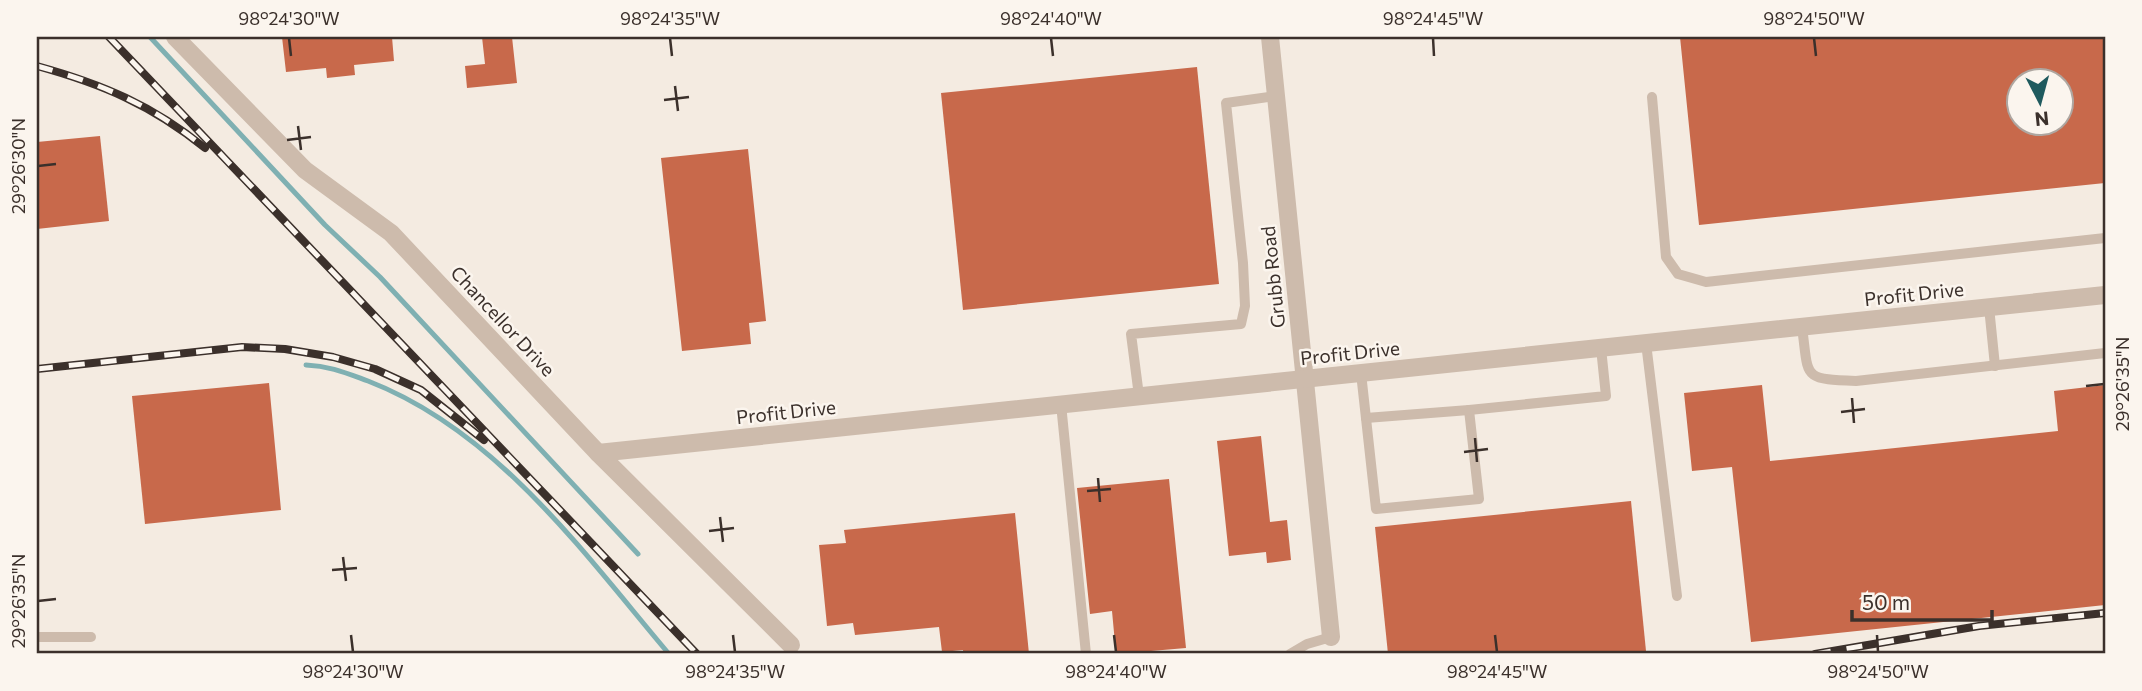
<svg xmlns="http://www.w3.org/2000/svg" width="2142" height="691" viewBox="0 0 2142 691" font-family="Commissioner,sans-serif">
<rect width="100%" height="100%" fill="#f4ebe1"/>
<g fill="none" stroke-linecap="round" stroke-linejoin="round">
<!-- stream -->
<g stroke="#7fb0b2" stroke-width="5">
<path d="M150 37 325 225 380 277 638 554"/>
<path d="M306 365C330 366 346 373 368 381 497 431 582 551 669 654"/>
</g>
</g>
<!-- building -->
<g fill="#c8694b" fill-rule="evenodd">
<path d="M282 37H392L394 61 354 65 355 75 327 78 326 68 286 72Z"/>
<path d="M482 37H512L517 83 467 88 465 66 485 64Z"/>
<path d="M1680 37H2105V183L1699 225ZM2020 80H2062V122H2020Z"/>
<path d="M1197 67 1219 284 963 310 941 93Z"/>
<path d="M100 136 109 221 37 229V142Z"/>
<path d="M748 149 766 321 749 323 751 344 682 351 661 158Z"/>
<path d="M269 383 281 510 145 524 132 396Z"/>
<path d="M1762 385 1770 461 2058 431 2054 391 2105 385V605L1751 642 1732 467 1692 471 1684 393Z"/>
<path d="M1261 436 1270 522 1287 520 1291 560 1267 563 1266 552 1229 556 1217 441Z"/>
<path d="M1169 479 1186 648 1116 654 1112 611 1090 614 1077 488Z"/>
<path d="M1631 501 1646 651 1612 654H1388L1375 527Z"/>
<path d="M1015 513 1029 654H963V650L942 652 939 627 855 635 853 623 827 626 819 545 846 543 844 530Z"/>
</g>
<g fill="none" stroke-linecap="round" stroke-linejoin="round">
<!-- service -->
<g stroke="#cdbbac" stroke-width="10">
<path d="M1652 97 1666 257 1678 274 1706 282 2105 238"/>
<path d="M1989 307 1995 366"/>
<path d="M1802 327C1809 378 1801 379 1856 381L2105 353"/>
<path d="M1646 343 1677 596"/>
<path d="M1361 373 1376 509 1479 499 1469 410 1606 396 1601 348"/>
<path d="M1139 396 1131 334 1241 324 1245 306 1243 263 1226 103 1276 96"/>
<path d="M1061 404 1086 654"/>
<path d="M1366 418 1469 410"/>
<path d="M37 637H91"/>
<path d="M1290 654 1307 644 1331 637"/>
</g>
<!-- minor -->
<g stroke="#cdbbac" stroke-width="18">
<path d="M175 37 305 170 391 233 598 453 791 645"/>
<path d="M1270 37 1331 637"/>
<path d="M598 453 2105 295"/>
</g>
<!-- rail casing -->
<g stroke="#3b302b" stroke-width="8">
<g id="rail">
<path d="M109 37 697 654"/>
<path d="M37 66C102 84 152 105 205 148"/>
<path d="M37 369 242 347 285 349 333 357 375 369 421 390 484 440"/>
<path d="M1815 654 1979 626 2105 613"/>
</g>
</g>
<!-- rail -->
<use href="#rail" stroke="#fbf5ee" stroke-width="5" stroke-dasharray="16" stroke-linecap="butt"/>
</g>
<!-- ticks -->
<path fill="none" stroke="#3b302b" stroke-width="2.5" d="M289 38 291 56M670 38 672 56M1051 38 1053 56M1433 38 1434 56M1814 38 1816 56M675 86 678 111M664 100 689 97M298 126 301 150M287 140 311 137M38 166 56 164M2086 386 2104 384M1852 398 1854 423M1841 412 1865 409M1475 438 1477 462M1464 452 1488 449M1098 478 1100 502M1087 491 1111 489M720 517 723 542M709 531 734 528M343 557 346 581M332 570 357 568M38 601 56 599M351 635 353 652M733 635 735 652M1114 635 1116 652M1495 635 1497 652M1877 635 1878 652"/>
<g text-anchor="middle" stroke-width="5" stroke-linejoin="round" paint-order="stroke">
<!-- street labels -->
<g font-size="19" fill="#3b302b" stroke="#fbf5ee">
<text transform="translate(1273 277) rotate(-96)" y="7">Grubb Road</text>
<text transform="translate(1914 294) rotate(-6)" y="7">Profit Drive</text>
<text transform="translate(503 321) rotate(47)" y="7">Chancellor Drive</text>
<text transform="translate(1350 353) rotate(-6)" y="7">Profit Drive</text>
<text transform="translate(786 412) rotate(-6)" y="7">Profit Drive</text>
</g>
</g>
<!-- border -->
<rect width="2142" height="691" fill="none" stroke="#fbf5ee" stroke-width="77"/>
<!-- north arrow -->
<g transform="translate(2040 102) rotate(174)"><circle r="33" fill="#fbf5ee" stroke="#aea6a0" stroke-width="2"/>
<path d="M0-5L12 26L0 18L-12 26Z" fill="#1f5a5e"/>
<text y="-10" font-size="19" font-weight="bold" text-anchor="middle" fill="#3b302b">N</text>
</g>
<!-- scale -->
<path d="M1852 610v10h140v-10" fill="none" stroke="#3b302b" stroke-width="3.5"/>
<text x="1862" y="610" font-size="21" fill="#3b302b" stroke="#fbf5ee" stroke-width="5" paint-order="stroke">50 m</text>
<rect x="38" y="38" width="2066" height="614" fill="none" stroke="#3b302b" stroke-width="2.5"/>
<g font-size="18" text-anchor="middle" fill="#3b302b">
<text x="289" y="25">98°24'30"W</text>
<text x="670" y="25">98°24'35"W</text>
<text x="1051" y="25">98°24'40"W</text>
<text x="1433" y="25">98°24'45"W</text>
<text x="1814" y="25">98°24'50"W</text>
<text transform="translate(19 166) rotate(-90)" y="6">29°26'30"N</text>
<text transform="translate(2123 384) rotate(-90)" y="6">29°26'35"N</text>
<text transform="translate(19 601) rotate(-90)" y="6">29°26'35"N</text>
<text x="353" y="678">98°24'30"W</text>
<text x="735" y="678">98°24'35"W</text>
<text x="1116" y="678">98°24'40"W</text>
<text x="1497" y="678">98°24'45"W</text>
<text x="1878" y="678">98°24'50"W</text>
</g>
</svg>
